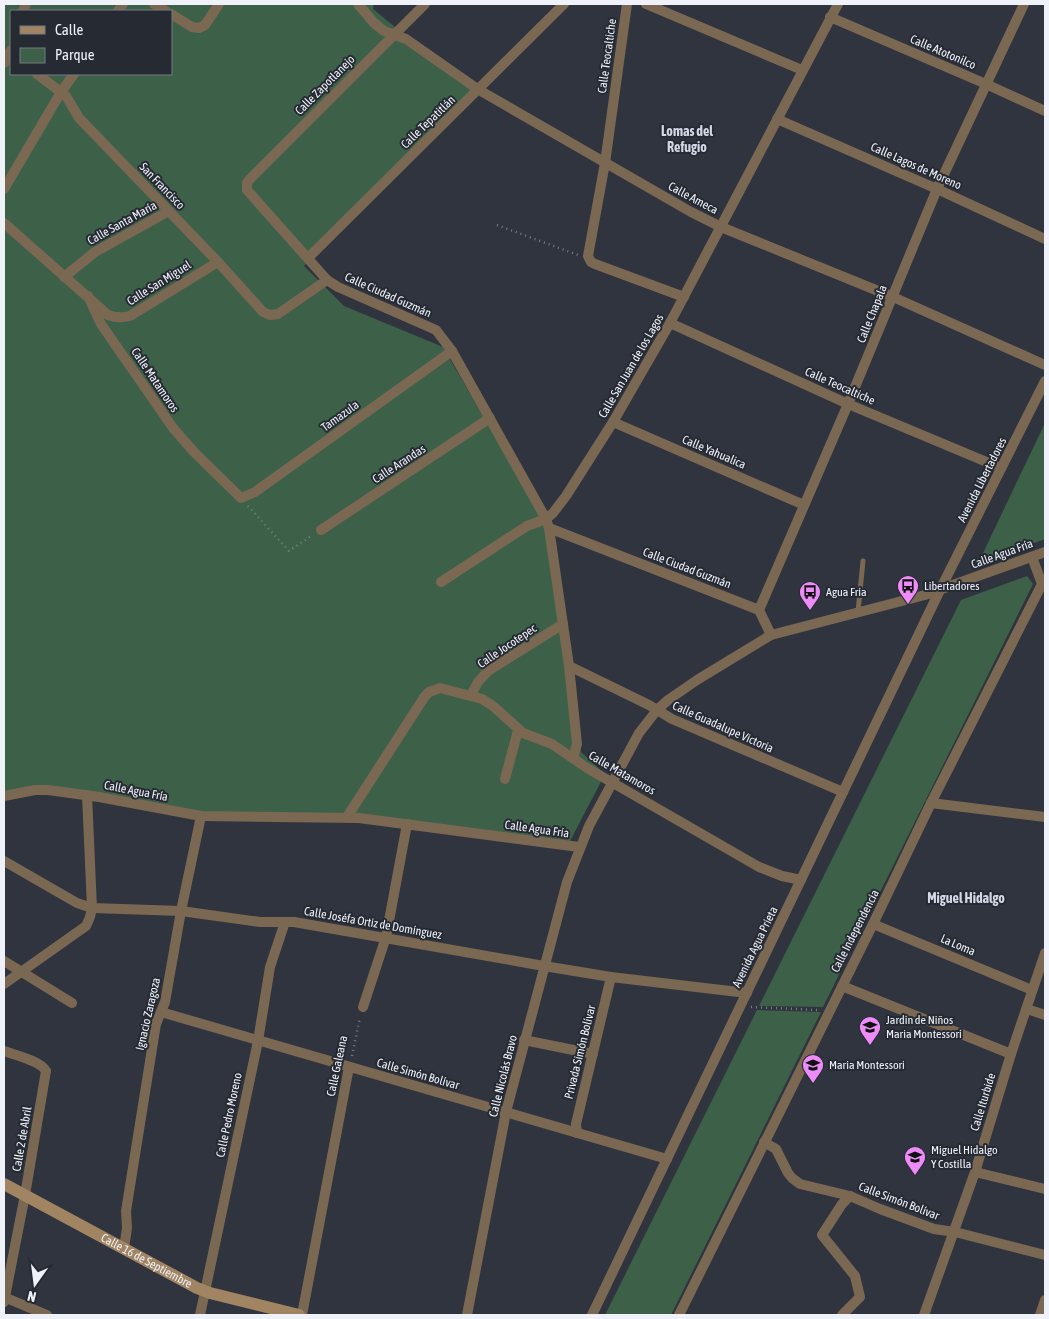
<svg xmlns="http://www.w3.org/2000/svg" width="1049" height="1319" viewBox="0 0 1049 1319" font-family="'Asap Condensed',sans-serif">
<rect width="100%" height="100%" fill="#30343e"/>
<!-- green -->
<g fill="#3d6148" fill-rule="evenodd">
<path d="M4 4H374L373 9 473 91 304 266 344 306 443 347 548 529 581 752 605 774 569 843 338 819 218 817 24 790 4 797ZM11 11H171V74H11Z"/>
<path d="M1045 423V539L989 560 983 553Z"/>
<path d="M1027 576 1033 584 823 1007 759 1006 961 600Z"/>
<path d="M757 1010 821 1012 671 1315H605Z"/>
</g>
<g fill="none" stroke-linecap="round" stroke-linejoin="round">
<!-- path -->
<g stroke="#7a7d86" stroke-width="2.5" stroke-dasharray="1 4" stroke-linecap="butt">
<path d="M497 225 578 255"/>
<path d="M248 506 289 551 311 536"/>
<path d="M751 1007 818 1010"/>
<path d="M352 1056 360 1017"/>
</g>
<!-- lane -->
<path stroke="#7a6853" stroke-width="5" d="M858 612 863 561"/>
<!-- street -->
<g stroke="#7a6853" stroke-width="10">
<path d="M154 4 166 11"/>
<path d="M358 4 374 23 384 31 406 39 479 90 691 212 721 227 893 297 1045 365"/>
<path d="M425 4 249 180 247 183V190L327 280 338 287 436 330 452 351 546 519 549 528 569 666 577 744 573 758"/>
<path d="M627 4 605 163 588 256 591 262 595 264 684 297"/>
<path d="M646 4 802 70"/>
<path d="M23 11 26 4"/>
<path d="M118 11 123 4"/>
<path d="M171 14 192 27 199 28 205 25 219 4"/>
<path d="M830 17 986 84 1045 111"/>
<path d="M4 63 11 50"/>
<path d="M37 74 66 96 79 118 218 262 263 312 270 315 278 314 327 280"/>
<path d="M777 119 937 189 1045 239"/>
<path d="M4 189 61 92 74 74"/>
<path d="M4 223 108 315C116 318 122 318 130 316L218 262"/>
<path d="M308 258 564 4"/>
<path d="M64 277 95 252 169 211"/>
<path d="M88 296 101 324 173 428 194 452 241 498 255 492 452 351"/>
<path d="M670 323 848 404 1001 468"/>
<path d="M613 422 804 505"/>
<path d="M549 528 759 610"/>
<path d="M321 530 490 418"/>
<path d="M441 582 527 526 546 519 553 513 566 496 613 422 670 323 838 4"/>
<path d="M771 635 759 610 848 404 937 189 1024 4"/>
<path d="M569 666 649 705 672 719 843 792"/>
<path d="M471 695 478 682 488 671 563 624"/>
<path d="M505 779 518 730"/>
<path d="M4 796 35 790H48L99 797 201 816 359 818 579 847"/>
<path d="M931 803 1045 817"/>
<path d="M347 817 425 696 429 692 440 688 482 699 493 706 523 733 552 744 587 768 759 867 782 876 801 880"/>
<path d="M4 861 77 903 92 908 181 911 260 922H294L544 966 611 977 747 993"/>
<path d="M873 924 1032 990"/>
<path d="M4 961 72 1003"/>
<path d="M4 984 86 926 90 917 92 908 87 795"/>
<path d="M842 986 1011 1054"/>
<path d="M363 1007 386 937 407 824"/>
<path d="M1027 1009 1045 1015"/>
<path d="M161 1012 667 1159"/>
<path d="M524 1040 593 1054"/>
<path d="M4 1051C15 1055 41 1061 46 1071L25 1195 4 1302"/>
<path d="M577 1133 576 1124 611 977"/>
<path d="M764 1142 776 1149 788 1173 792 1178 800 1184 850 1196 880 1209 934 1229 955 1232 1045 1255"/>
<path d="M975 1172 1045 1189"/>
<path d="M124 1248 127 1228 126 1211 156 1024 165 1002 181 911 201 816"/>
<path d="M4 1297 47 1315"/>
<path d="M200 1315 258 1041 270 967 285 922"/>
<path d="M302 1315 349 1067"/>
<path d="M467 1315 506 1112 567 882 589 826 639 733 657 710 668 700 697 680 771 635 925 595 1045 552"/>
<path d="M592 1315 940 590 1045 381"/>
<path d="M679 1315 873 924 931 803 1042 584 1032 557"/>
<path d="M842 1315 860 1297 855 1276 822 1235 842 1204 850 1196"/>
<path d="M924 1315 975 1172 1011 1054 1045 953"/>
<path d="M1040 1315 1045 1300"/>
</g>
<!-- secondary -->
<path stroke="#a18562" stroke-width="12" id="s1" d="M4 1184 197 1288 210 1293 299 1315"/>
</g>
<!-- icons -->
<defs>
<g id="bus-pin" transform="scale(1.125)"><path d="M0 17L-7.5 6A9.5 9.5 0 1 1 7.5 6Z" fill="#ed8cf9" stroke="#262a33"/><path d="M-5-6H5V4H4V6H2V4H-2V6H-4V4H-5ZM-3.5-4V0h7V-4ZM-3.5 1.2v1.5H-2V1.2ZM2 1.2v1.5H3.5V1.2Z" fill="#111"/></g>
<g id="school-pin" transform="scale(1.125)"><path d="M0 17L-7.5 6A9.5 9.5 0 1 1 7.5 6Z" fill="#ed8cf9" stroke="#262a33"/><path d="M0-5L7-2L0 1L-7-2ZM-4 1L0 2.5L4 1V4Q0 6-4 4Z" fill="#111"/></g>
</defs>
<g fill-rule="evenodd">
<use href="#bus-pin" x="908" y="586"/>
<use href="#bus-pin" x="810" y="592"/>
<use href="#school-pin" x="870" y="1027"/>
<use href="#school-pin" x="813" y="1065"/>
<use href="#school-pin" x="915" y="1157"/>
</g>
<g text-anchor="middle" stroke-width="4" stroke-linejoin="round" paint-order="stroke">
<!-- street labels -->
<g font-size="12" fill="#eff2f9" stroke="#262a33">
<text transform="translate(943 52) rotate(23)" y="4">Calle Atotonilco</text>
<text transform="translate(607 56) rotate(-82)" y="4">Calle Teocaltiche</text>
<text transform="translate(325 85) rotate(-45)" y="4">Calle Zapotlanejo</text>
<text transform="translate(428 122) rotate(-44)" y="4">Calle Tepatitlán</text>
<text transform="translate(916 166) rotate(24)" y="4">Calle Lagos de Moreno</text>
<text transform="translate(162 186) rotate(46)" y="4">San Francisco</text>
<text transform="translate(693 198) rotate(28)" y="4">Calle Ameca</text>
<text transform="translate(122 223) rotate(-29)" y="4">Calle Santa María</text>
<text transform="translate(159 283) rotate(-32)" y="4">Calle San Miguel</text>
<text transform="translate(388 295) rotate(24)" y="4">Calle Ciudad Guzmán</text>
<text transform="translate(872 314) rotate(-68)" y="4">Calle Chapala</text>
<text transform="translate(631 366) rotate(-60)" y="4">Calle San Juan de los Lagos</text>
<text transform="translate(155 380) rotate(56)" y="4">Calle Matamoros</text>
<text transform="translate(840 386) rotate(24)" y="4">Calle Teocaltiche</text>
<text transform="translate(340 416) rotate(-36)" y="4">Tamazula</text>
<text transform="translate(714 452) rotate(23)" y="4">Calle Yahualica</text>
<text transform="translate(399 464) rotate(-33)" y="4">Calle Arandas</text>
<text transform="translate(982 480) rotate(-63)" y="4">Avenida Libertadores</text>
<text transform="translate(1002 554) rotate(-20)" y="4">Calle Agua Fría</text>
<text transform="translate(687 568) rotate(21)" y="4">Calle Ciudad Guzmán</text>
<text transform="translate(507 646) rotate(-34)" y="4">Calle Jocotepec</text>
<text transform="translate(723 727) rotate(24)" y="4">Calle Guadalupe Victoria</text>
<text transform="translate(622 773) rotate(30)" y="4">Calle Matamoros</text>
<text transform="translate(136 791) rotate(11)" y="4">Calle Agua Fría</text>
<text transform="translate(537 829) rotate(8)" y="4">Calle Agua Fría</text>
<text transform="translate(373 923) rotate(10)" y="4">Calle Joséfa Ortiz de Domínguez</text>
<text transform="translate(855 931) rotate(-63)" y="4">Calle Independencia</text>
<text transform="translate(958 945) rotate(23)" y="4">La Loma</text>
<text transform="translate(755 947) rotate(-64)" y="4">Avenida Agua Prieta</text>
<text transform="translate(148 1014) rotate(-77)" y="4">Ignacio Zaragoza</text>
<text transform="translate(580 1052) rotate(-76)" y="4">Privada Simón Bolívar</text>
<text transform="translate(337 1066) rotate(-78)" y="4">Calle Galeana</text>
<text transform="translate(418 1074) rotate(16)" y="4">Calle Simón Bolívar</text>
<text transform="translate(503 1076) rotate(-76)" y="4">Calle Nicolás Bravo</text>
<text transform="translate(983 1102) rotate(-73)" y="4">Calle Iturbide</text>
<text transform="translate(229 1115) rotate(-78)" y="4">Calle Pedro Moreno</text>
<text transform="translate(22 1139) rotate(-80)" y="4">Calle 2 de Abril</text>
<text transform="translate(899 1201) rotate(21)" y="4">Calle Simón Bolívar</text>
<text dy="4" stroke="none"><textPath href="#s1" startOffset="162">Calle 16 de Septiembre</textPath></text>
</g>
<!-- poi labels -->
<g font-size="12" fill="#eff2f9" stroke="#262a33" text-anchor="start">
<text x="924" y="590">Libertadores</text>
<text x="826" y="596">Agua Fría</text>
<text x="886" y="1024">Jardin de Niños<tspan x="886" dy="14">Maria Montessori</tspan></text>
<text x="829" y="1069">Maria Montessori</text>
<text x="931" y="1154">Miguel Hidalgo<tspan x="931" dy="14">Y Costilla</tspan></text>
</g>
<!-- neighbourhood labels -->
<g font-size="14" font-weight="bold" fill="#d2d8e5" stroke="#262a33">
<text x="687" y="136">Lomas del<tspan x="687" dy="16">Refugio</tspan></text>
<text x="966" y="903">Miguel Hidalgo</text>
</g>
</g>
<!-- border -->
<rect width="1049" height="1319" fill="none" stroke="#eff2f9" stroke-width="10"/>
<!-- legend -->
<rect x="10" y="10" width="162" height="65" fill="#262a33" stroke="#767a82"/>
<rect x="20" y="26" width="25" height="8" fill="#a18562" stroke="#767a82"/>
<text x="55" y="35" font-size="15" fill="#eff2f9">Calle</text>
<rect x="20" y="48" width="25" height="15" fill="#3d6148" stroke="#767a82"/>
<text x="55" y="60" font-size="15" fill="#eff2f9">Parque</text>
<!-- north arrow -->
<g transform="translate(35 1284) rotate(194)" stroke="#262a33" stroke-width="4" paint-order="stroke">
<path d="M0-4L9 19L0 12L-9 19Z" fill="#eff2f9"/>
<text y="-8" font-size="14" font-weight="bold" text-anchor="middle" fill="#eff2f9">N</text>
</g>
</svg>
